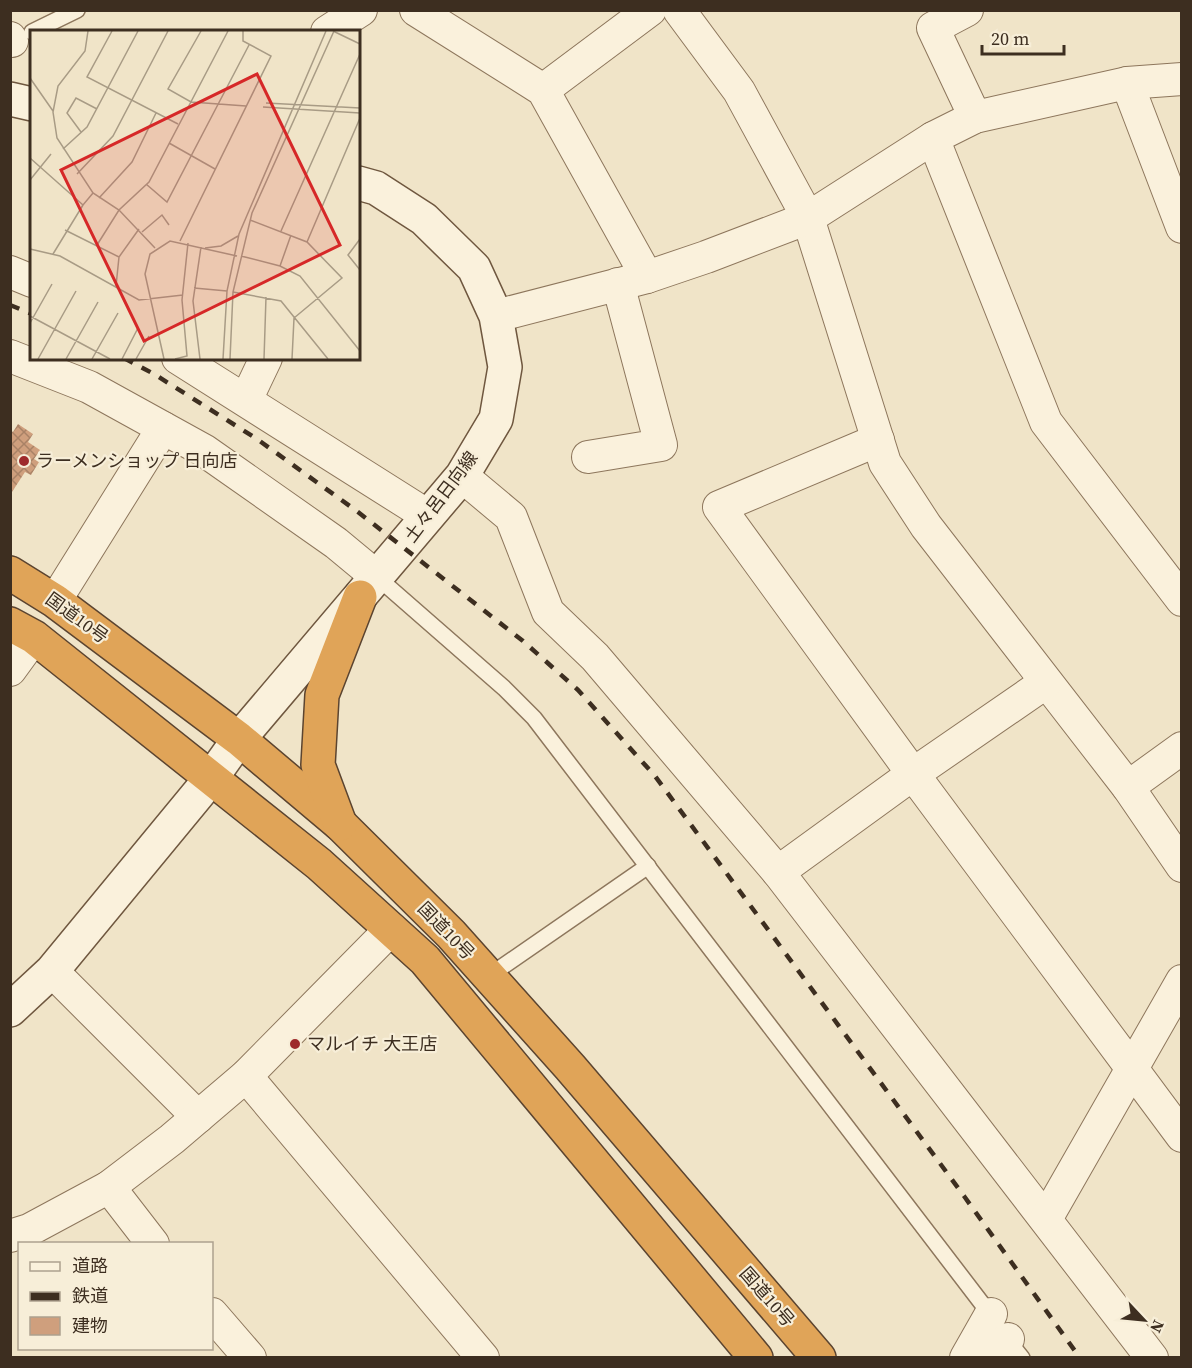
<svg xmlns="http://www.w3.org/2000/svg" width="1192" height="1368" viewBox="0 0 1192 1368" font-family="'Source Serif 4','Noto Sans JP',serif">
<defs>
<pattern id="building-cross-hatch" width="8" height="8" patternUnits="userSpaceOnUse" patternTransform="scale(1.5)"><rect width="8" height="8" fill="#cf9f7d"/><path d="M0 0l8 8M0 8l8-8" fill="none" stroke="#a98266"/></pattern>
</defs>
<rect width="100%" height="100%" fill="#f0e4c8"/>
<!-- building -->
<path fill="url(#building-cross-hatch)" d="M18 424 33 434 28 442 40 450 34 459 39 462 31 475 25 472 10 495V430L13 432Z"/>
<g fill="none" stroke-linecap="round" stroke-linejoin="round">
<!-- lane casing -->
<g stroke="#8d765c" stroke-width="18">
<g id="lane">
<path d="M32 32 77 10"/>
<path d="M377 577 504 688 534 718 993 1318"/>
<path d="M489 976 648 866"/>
<path d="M1006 1338 1022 1358"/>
</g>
</g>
<!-- street casing -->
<g stroke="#8d765c" stroke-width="34">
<g id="street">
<path d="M416 10 543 90 647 277"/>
<path d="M679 10 739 91 808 218 885 463 926 526 1128 787 1182 866"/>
<path d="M967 10 933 28 975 117"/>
<path d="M327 32 361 10"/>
<path d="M10 38 12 41"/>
<path d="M1127 83 1182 227"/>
<path d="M543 90 650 10"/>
<path d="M933 138 1046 422 1182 600"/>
<path d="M10 272 32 281"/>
<path d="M496 316 647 277 706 257 808 218 933 138 975 117 1127 83 1182 79"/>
<path d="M10 356 89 387 205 451 336 543 377 577"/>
<path d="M178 358 428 516"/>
<path d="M246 400 266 358"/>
<path d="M878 440 719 507 913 774 1182 1136"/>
<path d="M588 457 661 445 618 284"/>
<path d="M462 476 511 517 548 612 595 657 778 872 1152 1358"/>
<path d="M55 601 163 428"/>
<path d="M10 670 34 637"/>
<path d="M1128 787 1182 748"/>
<path d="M778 872 913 774 1045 683"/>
<path d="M52 971 198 1117"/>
<path d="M246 1076 483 1358"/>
<path d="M109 1187 153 1244"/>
<path d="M1046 1219 1182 981"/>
<path d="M10 1236 29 1230 109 1187 172 1139 246 1076 391 929"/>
<path d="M212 1314 250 1358"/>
<path d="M966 1358 991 1314"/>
<path d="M998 1358 1008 1339"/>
</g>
</g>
<!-- secondary casing -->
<g stroke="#6f573f" stroke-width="36">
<g id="secondary">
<path d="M10 99 32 104"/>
<path d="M10 1010 52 971 212 777 239 739 462 476 496 419 505 367 496 316 474 268 424 219 376 188 358 183"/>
</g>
</g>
<!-- highway casing -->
<g stroke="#5b4430" stroke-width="36">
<g id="highway">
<path d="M10 573 55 601 239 739 341 825 451 934 570 1067 819 1358"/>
<path d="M10 624 34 637 319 864 425 960 756 1358"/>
<path d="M340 824 318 765 322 695 360 597"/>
</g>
</g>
<!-- lane -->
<use href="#lane" stroke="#faf1dc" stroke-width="15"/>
<!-- street -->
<use href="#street" stroke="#faf1dc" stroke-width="32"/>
<!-- secondary -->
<use href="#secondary" stroke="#faf1dc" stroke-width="33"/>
<!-- highway -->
<use href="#highway" stroke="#e0a458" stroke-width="33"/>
<!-- rail -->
<g stroke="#3d2e20" stroke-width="4.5" stroke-dasharray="10 10" stroke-linecap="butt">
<path d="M10 305 32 314"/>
<path d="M124 358 154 374 257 439 358 512 523 641 578 690 655 776 964 1196 1080 1358"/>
</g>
</g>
<!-- markers -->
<g fill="#9e2a2b" stroke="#f7eed8" stroke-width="2">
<circle cx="24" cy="461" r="6"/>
<circle cx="295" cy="1044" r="6"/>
</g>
<g text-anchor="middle" stroke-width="4.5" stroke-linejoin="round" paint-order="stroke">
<!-- poi labels -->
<g font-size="18" fill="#3d2e20" stroke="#f7eed8" text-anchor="start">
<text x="36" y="467">ラーメンショップ 日向店</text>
<text x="307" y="1050">マルイチ 大王店</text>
</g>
<!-- street labels -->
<g font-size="18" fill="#3d2e20" stroke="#f7eed8">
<text transform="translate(441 497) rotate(-53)" y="6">土々呂日向線</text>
<text transform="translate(77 618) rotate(36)" y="6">国道10号</text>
<text transform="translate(446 931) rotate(46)" y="6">国道10号</text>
<text transform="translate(767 1297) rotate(49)" y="6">国道10号</text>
</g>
</g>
<!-- overview -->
<g transform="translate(30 30)">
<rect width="330" height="330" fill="#f0e4c8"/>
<path fill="none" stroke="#a89b85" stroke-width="1.5" d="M58 1 55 21 28 56 23 82 27 108 63 163 89 180 125 218M82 1 57 47 148 94M171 1 138 59 161 72 216 76M303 1 330 14M0 48 23 81M236 73 330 78M233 77 330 83M51 102 37 83 46 68 67 79M139 113 185 139M33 119 57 97 108 1M0 128 53 175 63 163M47 144 83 106 138 1M0 150 21 124M116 154 137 172 219 15M69 168 102 132 126 83M220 190 277 212 312 248 264 288 262 329M35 200 89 227M251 201 330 24M112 202 132 185 139 195M330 209 318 225 330 240M150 211 241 26 213 11V1M277 212 330 88M67 215 89 180 119 152 198 1M175 218 191 216 208 206M0 219 30 226 109 270 153 265M23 224 53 175M211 226 250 236 270 246 330 321M250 236 261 205M86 256 89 227 109 199M164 258 197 261M203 262 251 271 298 329M0 286 80 329M0 293 22 254M8 329 46 261M36 329 68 272M62 329 88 283M92 329 108 298M106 329 119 306M134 329 115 244 120 224 140 211 207 226M145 329 157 326 152 270 158 213M170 329 163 271 171 217M193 329 197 261 209 204 296 1M200 329 203 262 222 183 304 1M234 329 236 267"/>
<path fill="#d62828" fill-opacity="0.15" stroke="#d62828" stroke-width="3" d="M227 44 310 215 114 311 31 140Z"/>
<rect width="330" height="330" fill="none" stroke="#3d2e20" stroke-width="3"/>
</g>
<!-- border -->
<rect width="1192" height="1368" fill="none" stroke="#3d2e20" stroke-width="24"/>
<!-- legend -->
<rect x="18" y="1242" width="195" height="108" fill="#f7eed8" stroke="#ada18e" stroke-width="1.5"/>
<rect x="30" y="1262" width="30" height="9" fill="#faf1dc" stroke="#ada18e" stroke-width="1.5"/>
<text x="72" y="1272" font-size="18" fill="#3d2e20">道路</text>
<rect x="30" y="1292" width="30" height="9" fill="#3d2e20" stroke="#ada18e" stroke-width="1.5"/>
<text x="72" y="1302" font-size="18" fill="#3d2e20">鉄道</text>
<rect x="30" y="1317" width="30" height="18" fill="#cf9f7d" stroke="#ada18e" stroke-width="1.5"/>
<text x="72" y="1332" font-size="18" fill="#3d2e20">建物</text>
<!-- north arrow -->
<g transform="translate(1144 1320) rotate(116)" stroke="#f7eed8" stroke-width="4.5" paint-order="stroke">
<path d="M0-4.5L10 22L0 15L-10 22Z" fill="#3d2e20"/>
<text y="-9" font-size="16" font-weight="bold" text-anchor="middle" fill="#3d2e20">N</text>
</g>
<!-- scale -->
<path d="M982 45v9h82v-9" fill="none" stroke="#3d2e20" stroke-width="3"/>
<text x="991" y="45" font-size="18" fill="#3d2e20" stroke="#f7eed8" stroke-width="4.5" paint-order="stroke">20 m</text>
</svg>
